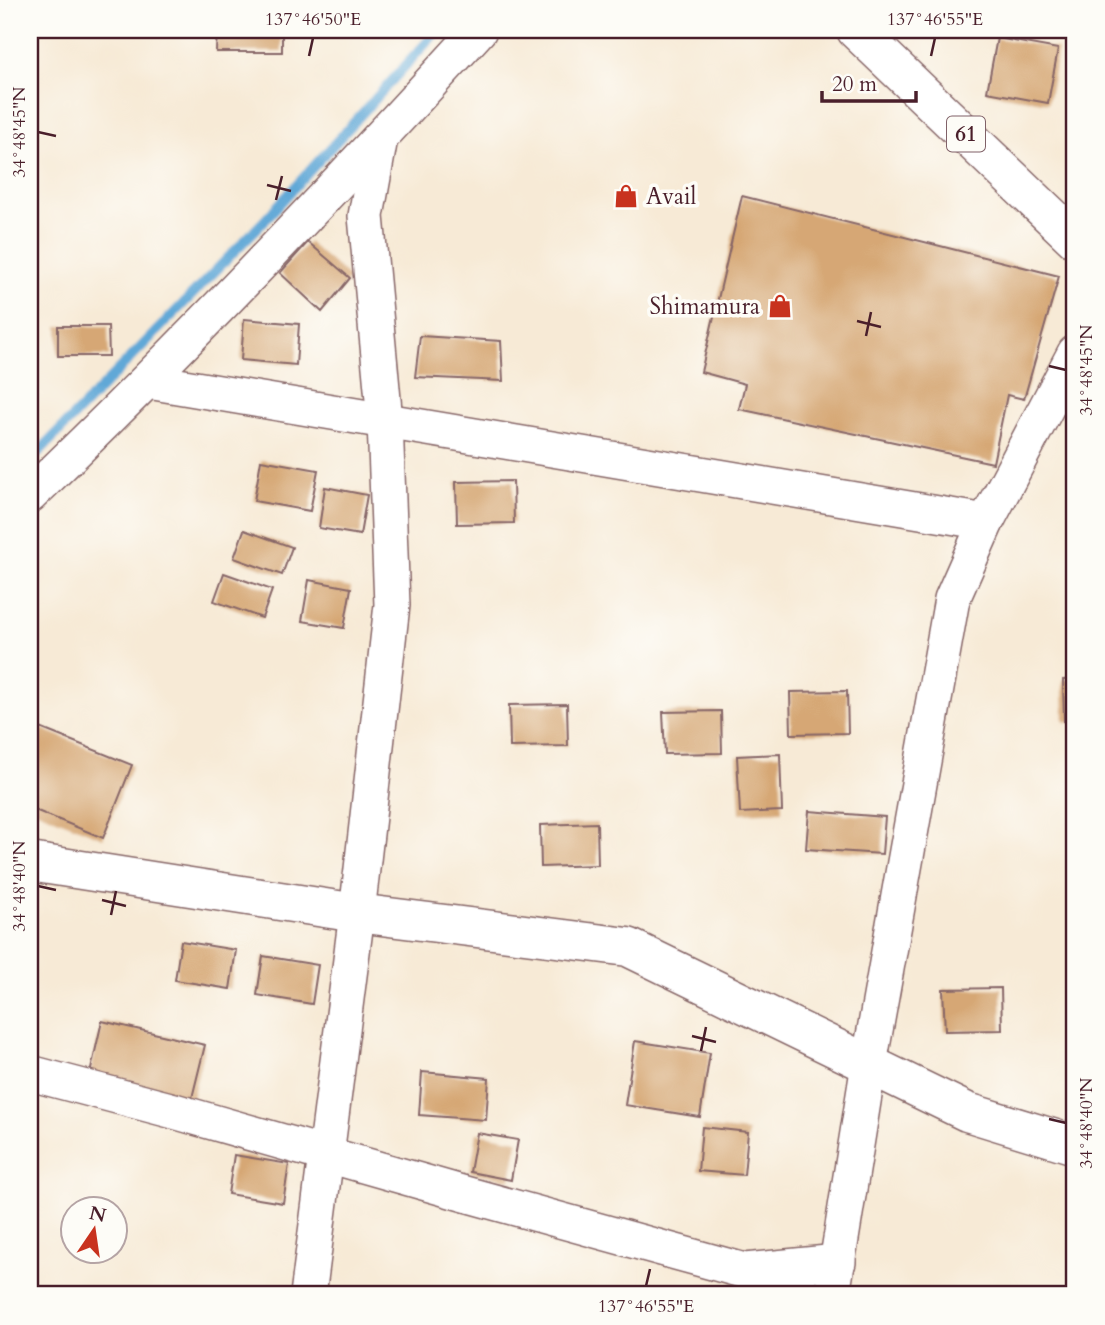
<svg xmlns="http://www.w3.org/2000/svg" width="1105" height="1325" viewBox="0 0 1105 1325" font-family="Cardo,serif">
<rect width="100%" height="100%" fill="#fdfcf7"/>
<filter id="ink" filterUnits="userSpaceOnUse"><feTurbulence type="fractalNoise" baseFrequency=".0143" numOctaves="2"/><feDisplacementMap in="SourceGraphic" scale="14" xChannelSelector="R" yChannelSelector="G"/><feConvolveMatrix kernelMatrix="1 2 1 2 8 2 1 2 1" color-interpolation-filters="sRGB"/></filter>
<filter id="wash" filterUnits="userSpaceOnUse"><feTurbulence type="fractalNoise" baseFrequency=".00686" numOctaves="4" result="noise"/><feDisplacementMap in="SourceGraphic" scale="28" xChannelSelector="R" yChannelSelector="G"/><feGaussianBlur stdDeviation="1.57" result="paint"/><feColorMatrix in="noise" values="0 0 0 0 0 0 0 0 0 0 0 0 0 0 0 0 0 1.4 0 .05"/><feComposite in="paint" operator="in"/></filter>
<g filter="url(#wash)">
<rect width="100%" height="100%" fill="#f7ead6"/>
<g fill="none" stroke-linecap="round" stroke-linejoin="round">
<!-- stream -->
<path stroke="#61a8d7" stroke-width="10" d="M30 461 263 222 438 30"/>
</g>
<g id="blocks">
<!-- building -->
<g fill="#d6a775">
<path d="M217 30H282V52H216Z"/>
<path d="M997 38 1058 49 1048 103 987 92Z"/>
<path d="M742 196 1059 276 1024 399 1007 395 993 463 739 409 745 384 701 372Z"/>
<path d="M308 242 350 278 322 312 280 273Z"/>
<path d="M244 319 299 324 296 365 241 360Z"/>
<path d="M58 326H108L109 356H58Z"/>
<path d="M420 336 501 341 503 381 415 377Z"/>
<path d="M261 460 318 470 310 511 254 501Z"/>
<path d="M513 481 514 523 457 524 456 482Z"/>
<path d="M325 487 367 495 360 535 319 528Z"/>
<path d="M244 530 292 547 282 575 234 558Z"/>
<path d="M224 573 272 590 262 618 214 601Z"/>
<path d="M309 580 351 588 344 628 302 621Z"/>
<path d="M1075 679V721L1064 722 1063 680Z"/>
<path d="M847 691 848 733 791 734 790 692Z"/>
<path d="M567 704 568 746 510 747 509 705Z"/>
<path d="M721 711 722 753 665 754 663 712Z"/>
<path d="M30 724 132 765 103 838 30 808Z"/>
<path d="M780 754 782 811 740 813 737 756Z"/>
<path d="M809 811 885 817 882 854 806 849Z"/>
<path d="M597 823 598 865 541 867 540 825Z"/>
<path d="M181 941 236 950 230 989 175 980Z"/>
<path d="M263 956 318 965 312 1004 257 995Z"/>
<path d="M1001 988 1002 1030 945 1031 943 989Z"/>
<path d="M102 1021 205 1045 192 1098 90 1074Z"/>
<path d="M635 1041 710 1053 700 1117 625 1105Z"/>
<path d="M422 1072 489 1078 486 1120 419 1115Z"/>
<path d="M702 1127 748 1132 744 1175 698 1171Z"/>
<path d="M477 1133 518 1140 511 1180 470 1172Z"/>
<path d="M234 1155 289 1164 283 1203 228 1194Z"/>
</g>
</g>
</g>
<g filter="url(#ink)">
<use href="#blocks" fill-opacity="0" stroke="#876667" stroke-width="2"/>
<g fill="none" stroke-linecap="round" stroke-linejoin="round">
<!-- street casing -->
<g stroke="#876667" stroke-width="38">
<g id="street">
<path d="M148 381 986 522"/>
<path d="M30 495C186 346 334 189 479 30"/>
<path d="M30 1073 174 1111 465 1194 745 1271 838 1262"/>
<path d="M308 1295 357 913 392 605 385 421 366 216 380 138"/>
<path d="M832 1295 869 1064 952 599 986 522 1075 353"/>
</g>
</g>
<!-- secondary casing -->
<g stroke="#876667" stroke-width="41">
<path id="secondary" d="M30 862 357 913 628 947 967 1112 1075 1145"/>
</g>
<!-- primary casing -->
<g stroke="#876667" stroke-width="41">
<path id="primary" d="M856 30 1075 239"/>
</g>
<!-- street -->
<use href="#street" stroke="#fff" stroke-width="35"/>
<!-- secondary -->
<use href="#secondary" stroke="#fff" stroke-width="38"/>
<!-- primary -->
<use href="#primary" stroke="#fff" stroke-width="38"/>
</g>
</g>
<!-- ticks -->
<path fill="none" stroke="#4a1f2b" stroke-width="2.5" d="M309 56 313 38M931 56 935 38M38 132 56 136M267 185 291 191M276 200 282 176M857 321 881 327M866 336 871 312M1049 366 1066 370M38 886 56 890M102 900 126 906M111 915 116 891M692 1036 716 1042M701 1051 706 1027M1049 1119 1066 1123M646 1286 650 1269"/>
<!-- icons -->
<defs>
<g id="shop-bare" transform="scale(1.89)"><path d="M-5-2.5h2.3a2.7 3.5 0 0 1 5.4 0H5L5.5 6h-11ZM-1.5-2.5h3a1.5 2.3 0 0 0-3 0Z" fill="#c8321e" stroke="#fdfcf7" stroke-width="2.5" paint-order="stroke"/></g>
</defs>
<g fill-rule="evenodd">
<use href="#shop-bare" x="626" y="196"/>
<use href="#shop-bare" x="780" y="306"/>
</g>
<g text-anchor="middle" stroke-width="7" stroke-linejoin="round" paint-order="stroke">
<!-- shield labels -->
<rect fill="#fdfcf7" stroke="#806168" stroke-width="2" x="947" y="116.5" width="38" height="35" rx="5"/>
<g font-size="21" font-weight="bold" fill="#4a1f2b">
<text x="966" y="141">61</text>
</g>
<!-- poi labels -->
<g font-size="23" fill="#4a1f2b" stroke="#fdfcf7" text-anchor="start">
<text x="646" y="204">Avail</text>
<text x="760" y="314" text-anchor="end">Shimamura</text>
</g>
</g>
<!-- margin -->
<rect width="1105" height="1325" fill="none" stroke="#fdfcf7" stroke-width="77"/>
<!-- north arrow -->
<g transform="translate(94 1230) rotate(13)"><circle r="33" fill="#fdfcf7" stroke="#b5a4a5" stroke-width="2"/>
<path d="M0-5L12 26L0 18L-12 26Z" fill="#c8321e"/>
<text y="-10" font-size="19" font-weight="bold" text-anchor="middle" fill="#4a1f2b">N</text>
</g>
<!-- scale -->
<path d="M822 91v10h94v-10" fill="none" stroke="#4a1f2b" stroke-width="3.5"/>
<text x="832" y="91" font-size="21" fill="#4a1f2b" stroke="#fdfcf7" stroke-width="5" paint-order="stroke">20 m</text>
<rect x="38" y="38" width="1028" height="1248" fill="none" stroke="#4a1f2b" stroke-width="2.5"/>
<g font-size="18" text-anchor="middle" fill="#4a1f2b">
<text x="313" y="25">137°46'50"E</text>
<text x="935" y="25">137°46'55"E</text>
<text transform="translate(19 132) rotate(-90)" y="6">34°48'45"N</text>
<text transform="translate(1086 370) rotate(-90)" y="6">34°48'45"N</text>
<text transform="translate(19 886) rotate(-90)" y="6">34°48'40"N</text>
<text transform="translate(1086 1123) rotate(-90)" y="6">34°48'40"N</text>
<text x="646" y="1312">137°46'55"E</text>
</g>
</svg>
